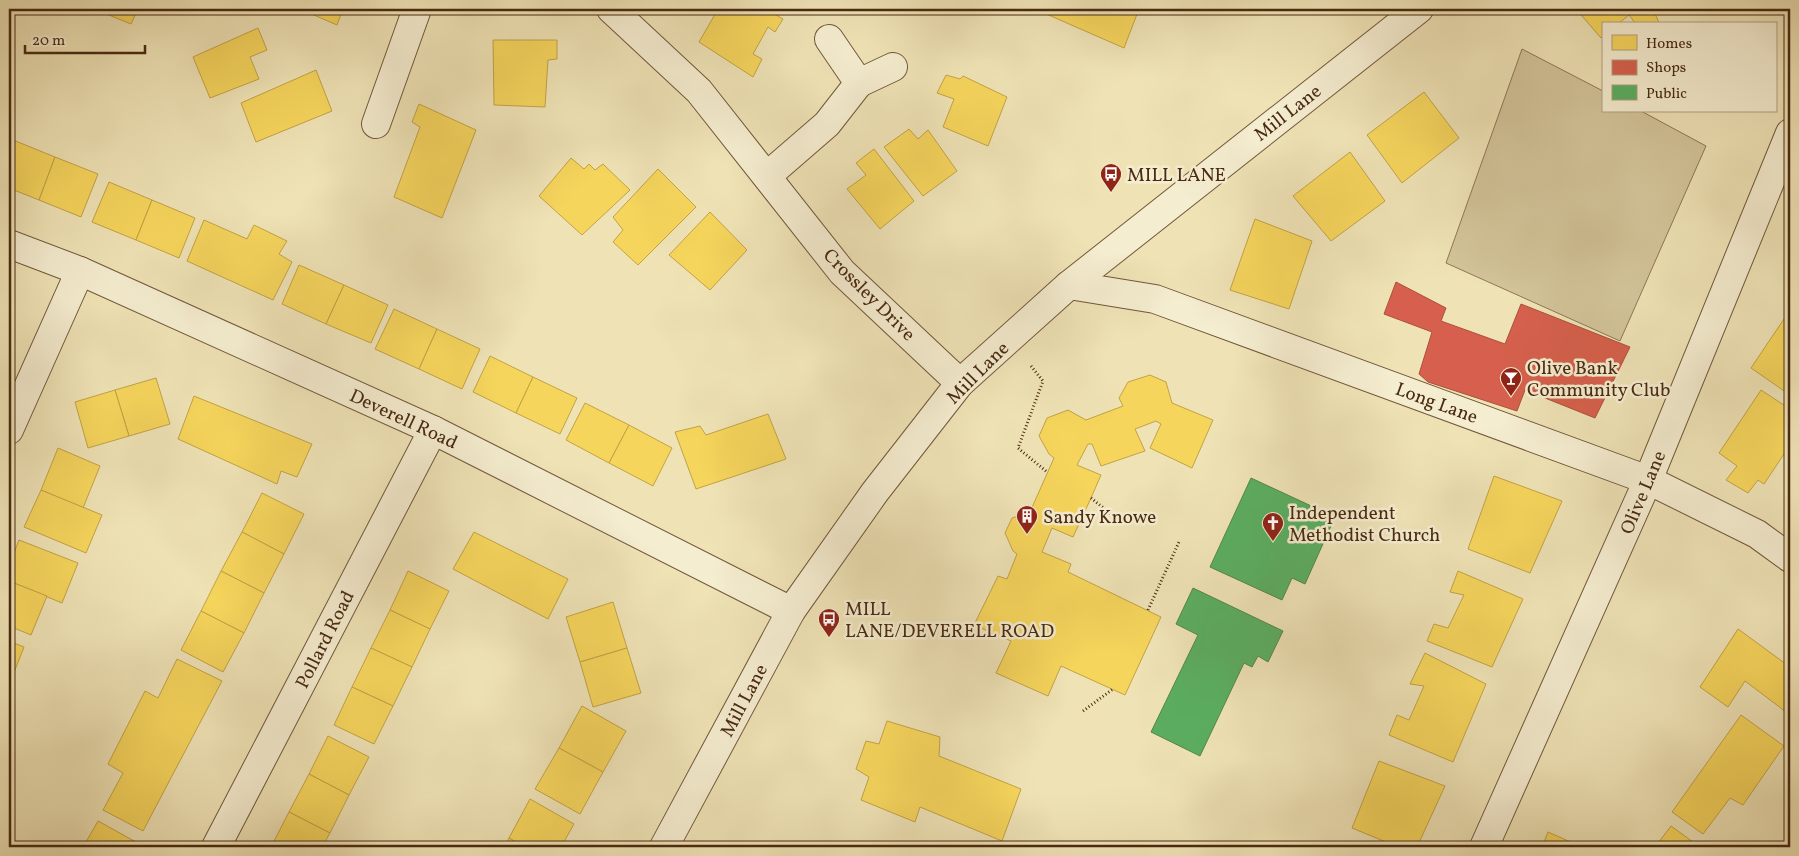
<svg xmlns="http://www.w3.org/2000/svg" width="1799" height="856" viewBox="0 0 1799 856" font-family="Vollkorn,serif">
<rect width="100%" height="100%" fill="#efe3b6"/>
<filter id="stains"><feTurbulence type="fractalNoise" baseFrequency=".004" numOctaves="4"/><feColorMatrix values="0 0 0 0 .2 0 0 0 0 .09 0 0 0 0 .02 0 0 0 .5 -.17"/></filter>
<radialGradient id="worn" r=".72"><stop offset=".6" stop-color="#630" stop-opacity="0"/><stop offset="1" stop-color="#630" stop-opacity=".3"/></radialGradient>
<!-- green -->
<path fill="#d3c49a" stroke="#8e7756" d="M1522 49 1603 91V111H1641L1706 146 1620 341 1446 263Z"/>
<!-- homes -->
<g fill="#f6d55c" stroke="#c2a246">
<path d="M94 9H138L131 24Z"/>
<path d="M300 9H343L337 25Z"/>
<path d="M718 9H766L783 19 775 32 768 27 753 54 762 59 753 77 699 42Z"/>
<path d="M1045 9H1139L1124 48 1044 13Z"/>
<path d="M1576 9H1658L1654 11 1659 23 1636 24 1629 15 1618 24H1603V36L1601 38Z"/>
<path d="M258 28 267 50 250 57 259 79 210 98 193 57Z"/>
<path d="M493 40H557V59L548 60 545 107 494 105Z"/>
<path d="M316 70 332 111 256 142 241 103Z"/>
<path d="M946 75 960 79 963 76 1007 97 988 146 943 127 954 99 937 93Z"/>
<path d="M1424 92 1459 138 1402 183 1367 135Z"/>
<path d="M419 104 476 130 442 218 394 197 420 127 412 122Z"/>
<path d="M909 129 918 139 928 130 957 171 923 196 884 147Z"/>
<path d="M13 140 55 157 39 200 9 188V152Z"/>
<path d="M874 149 914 201 880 229 847 189 866 175 856 163Z"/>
<path d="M1350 152 1385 201 1331 241 1293 196Z"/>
<path d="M55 157 98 174 81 217 39 200Z"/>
<path d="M571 158 584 169 589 164 595 170 603 164 630 190 582 235 539 196Z"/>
<path d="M658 169 696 207 638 265 613 242 623 230 613 217Z"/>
<path d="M109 182 152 200 136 240 92 222Z"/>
<path d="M152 200 195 218 179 258 136 240Z"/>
<path d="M710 212 747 250 710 290 669 255Z"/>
<path d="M1255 219 1312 241 1289 309 1230 290Z"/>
<path d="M204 220 247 239 254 225 287 241 279 254 292 262 273 300 187 261Z"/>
<path d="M299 265 344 285 326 324 282 304Z"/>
<path d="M344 285 388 305 371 343 326 324Z"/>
<path d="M394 309 437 329 419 369 375 349Z"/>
<path d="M1790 310V395L1751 368Z"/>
<path d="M437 329 480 349 462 389 419 369Z"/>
<path d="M490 356 533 377 516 413 473 392Z"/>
<path d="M1150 375 1166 382 1172 403 1213 420 1192 468 1150 448 1161 424 1156 421 1135 429 1145 451 1101 466 1092 444H1088L1077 465 1101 475 1091 498 1073 537 1052 528 1042 552 1071 564 1068 572 1161 617 1125 695 1061 666 1048 696 996 673 1011 641 974 625 998 576 1007 579 1017 554 1013 551 1005 533 1012 518 1030 512 1054 458 1049 454 1039 436 1047 418 1068 410 1086 420 1123 406 1119 398 1128 382Z"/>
<path d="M533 377 577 398 560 434 516 413Z"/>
<path d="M156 378 170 424 129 436 115 390Z"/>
<path d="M115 390 129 436 88 448 75 402Z"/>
<path d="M1761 390 1790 409V445L1764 484 1758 480 1748 493 1726 480 1737 466 1719 453Z"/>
<path d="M194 396 312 444 297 477 281 471 277 484 178 439Z"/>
<path d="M585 403 629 425 609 463 566 440Z"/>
<path d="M768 414 786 459 696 489 675 432 700 426 706 435Z"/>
<path d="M629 425 672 448 653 486 609 463Z"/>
<path d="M58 448 100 466 83 508 41 490Z"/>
<path d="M1494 476 1562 501 1530 573 1468 549Z"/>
<path d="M41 490 102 515 86 553 24 527Z"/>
<path d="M262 493 304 514 284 554 242 532Z"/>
<path d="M242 532 284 554 264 593 221 571Z"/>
<path d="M474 532 568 579 548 619 453 569Z"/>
<path d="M19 540 78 563 62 603 9 581V566Z"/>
<path d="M221 571 264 593 244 633 201 611Z"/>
<path d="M408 571 449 591 430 629 390 610Z"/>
<path d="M1458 571 1523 599 1492 667 1427 641 1434 624 1448 628 1464 595 1450 592Z"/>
<path d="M9 581 47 596 31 635 9 626Z"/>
<path d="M613 602 627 648 580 662 566 617Z"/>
<path d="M390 610 430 629 412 667 371 648Z"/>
<path d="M201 611 244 633 223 672 181 650Z"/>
<path d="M1738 629 1790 667V715L1745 681 1728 707 1700 687Z"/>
<path d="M9 641 24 647 9 685Z"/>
<path d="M371 648 412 667 393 706 352 687Z"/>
<path d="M627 648 641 693 593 707 580 662Z"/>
<path d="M1425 653 1486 684 1453 762 1389 735 1397 715 1409 720 1424 686 1410 684Z"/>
<path d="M177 659 222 681 143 831 103 810 123 773 108 764 145 691 158 698Z"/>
<path d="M352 687 393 706 374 744 334 725Z"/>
<path d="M582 706 626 731 603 772 559 748Z"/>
<path d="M1741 715 1784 746 1743 805 1730 798 1703 834 1672 812Z"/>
<path d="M887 721 940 737 939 756 1021 789 1002 841 920 807 915 822 861 800 869 777 856 769 866 741 879 744Z"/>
<path d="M328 736 369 757 349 795 309 774Z"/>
<path d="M559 748 603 772 580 814 535 789Z"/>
<path d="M1379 761 1445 786 1417 847H1398L1352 828Z"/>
<path d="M309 774 349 795 330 833 289 812Z"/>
<path d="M530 799 574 824 561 847H525L509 838Z"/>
<path d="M289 812 330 833 322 847H271Z"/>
<path d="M98 821 136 842 134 847H83Z"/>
<path d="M1671 826 1700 847H1655Z"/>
<path d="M1548 832 1582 847H1542Z"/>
<path d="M509 838 525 847H504Z"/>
</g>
<!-- shops -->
<path fill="#d6604d" stroke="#ac503b" d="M1396 282 1446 308 1441 321 1505 344 1521 304 1630 347 1595 418 1525 390 1517 411 1428 382 1419 374 1432 332 1384 314Z"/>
<!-- public -->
<g fill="#5aae61" stroke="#558649">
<path d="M1251 478 1335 517 1305 584 1292 578 1282 600 1210 567Z"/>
<path d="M1193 588 1283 631 1268 662 1258 656 1252 667 1244 663 1200 756 1151 732 1198 635 1176 624Z"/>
</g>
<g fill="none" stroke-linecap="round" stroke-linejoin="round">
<!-- minor casing -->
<g stroke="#72583b" stroke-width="30">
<g id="minor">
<path d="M611 9 699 91 842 272 960 383"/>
<path d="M859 83 893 67"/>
<path d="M376 124 417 9"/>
<path d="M767 176 827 124 859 83 829 39"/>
<path d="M9 244 80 271 433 430 791 611"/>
<path d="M1069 285 1155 299 1648 480 1757 534 1790 558"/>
<path d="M9 430 80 271"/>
<path d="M216 847 433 430"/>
<path d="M664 847 791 611 875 492 960 383 1069 285 1419 9"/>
<path d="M1484 847 1648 480 1790 133"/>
</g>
</g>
<!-- path -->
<g stroke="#492a12" stroke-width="3" stroke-dasharray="1 2.5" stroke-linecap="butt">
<path d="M1031 366 1043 381 1018 448 1047 472"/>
<path d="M1091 498 1111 514"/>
<path d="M1148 610 1179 542"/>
<path d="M1083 711 1113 689"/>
</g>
<!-- minor -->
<use href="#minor" stroke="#f5edd0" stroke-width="28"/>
</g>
<!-- icons -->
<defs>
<g id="bus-pin" transform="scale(1.125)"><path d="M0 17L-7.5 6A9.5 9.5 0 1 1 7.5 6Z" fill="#8f2418" stroke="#f5edd0"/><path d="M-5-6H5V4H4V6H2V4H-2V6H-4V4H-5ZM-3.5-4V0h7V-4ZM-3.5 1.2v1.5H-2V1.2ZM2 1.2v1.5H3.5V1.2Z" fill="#fff"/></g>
<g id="bar-pin" transform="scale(1.125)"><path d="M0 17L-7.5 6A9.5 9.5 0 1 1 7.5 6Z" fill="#8f2418" stroke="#f5edd0"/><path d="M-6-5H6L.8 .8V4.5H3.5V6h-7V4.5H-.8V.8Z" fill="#fff"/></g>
<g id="building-pin" transform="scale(1.125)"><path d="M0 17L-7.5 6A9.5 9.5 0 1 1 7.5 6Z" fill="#8f2418" stroke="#f5edd0"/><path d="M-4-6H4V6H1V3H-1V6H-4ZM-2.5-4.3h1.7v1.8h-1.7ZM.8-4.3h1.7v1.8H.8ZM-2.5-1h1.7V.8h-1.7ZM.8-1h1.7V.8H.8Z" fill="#fff"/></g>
<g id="church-pin" transform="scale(1.125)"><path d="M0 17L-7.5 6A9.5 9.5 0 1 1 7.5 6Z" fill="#8f2418" stroke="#f5edd0"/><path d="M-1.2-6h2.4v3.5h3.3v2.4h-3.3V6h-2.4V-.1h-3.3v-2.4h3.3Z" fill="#fff"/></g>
</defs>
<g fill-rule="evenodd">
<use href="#bus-pin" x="1111" y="174"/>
<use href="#bar-pin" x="1511" y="378"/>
<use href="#building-pin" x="1027" y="516"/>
<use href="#church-pin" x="1273" y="523"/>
<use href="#bus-pin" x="829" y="619"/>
</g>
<g text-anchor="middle" stroke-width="5" stroke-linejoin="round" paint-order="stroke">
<!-- street labels -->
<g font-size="19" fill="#492a12" stroke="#f5edd0">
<text transform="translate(1287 112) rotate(-38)" y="7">Mill Lane</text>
<text transform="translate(870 294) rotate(45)" y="7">Crossley Drive</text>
<text transform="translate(977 372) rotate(-45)" y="7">Mill Lane</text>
<text transform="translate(1437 402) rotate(20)" y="7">Long Lane</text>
<text transform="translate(404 418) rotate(25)" y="7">Deverell Road</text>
<text transform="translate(1642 492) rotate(-67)" y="7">Olive Lane</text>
<text transform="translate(324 639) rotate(-63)" y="7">Pollard Road</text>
<text transform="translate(743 700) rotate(-62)" y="7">Mill Lane</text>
</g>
<!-- poi labels -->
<g font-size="19" fill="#492a12" stroke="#f5edd0" text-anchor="start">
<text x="1127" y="181">MILL LANE</text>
<text x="1527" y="374">Olive Bank<tspan x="1527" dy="22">Community Club</tspan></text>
<text x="1289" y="519">Independent<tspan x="1289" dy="22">Methodist Church</tspan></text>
<text x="1043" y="523">Sandy Knowe</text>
<text x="845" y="615">MILL<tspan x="845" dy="22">LANE/DEVERELL ROAD</tspan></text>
</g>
</g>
<!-- margin -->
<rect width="1799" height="856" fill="none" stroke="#efe3b6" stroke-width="30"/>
<rect x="10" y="10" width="1779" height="836" fill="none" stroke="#492a12" stroke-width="2.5"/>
<rect x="15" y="15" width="1769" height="826" fill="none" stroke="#492a12"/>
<!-- legend -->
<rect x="1602" y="22" width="175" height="90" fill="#f5edd0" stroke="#b09f84"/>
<rect x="1612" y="35" width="25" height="15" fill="#f6d55c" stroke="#b09f84"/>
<text x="1646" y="48" font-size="15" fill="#492a12">Homes</text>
<rect x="1612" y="60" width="25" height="15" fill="#d6604d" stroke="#b09f84"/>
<text x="1646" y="72" font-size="15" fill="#492a12">Shops</text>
<rect x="1612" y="85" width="25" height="15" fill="#5aae61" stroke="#b09f84"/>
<text x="1646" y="98" font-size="15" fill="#492a12">Public</text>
<!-- scale -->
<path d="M25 45v8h120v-8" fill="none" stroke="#492a12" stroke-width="2.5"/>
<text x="32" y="45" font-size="15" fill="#492a12" stroke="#f5edd0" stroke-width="4" paint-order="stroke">20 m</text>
<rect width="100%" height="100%" filter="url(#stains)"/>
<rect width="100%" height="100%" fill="url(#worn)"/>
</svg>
